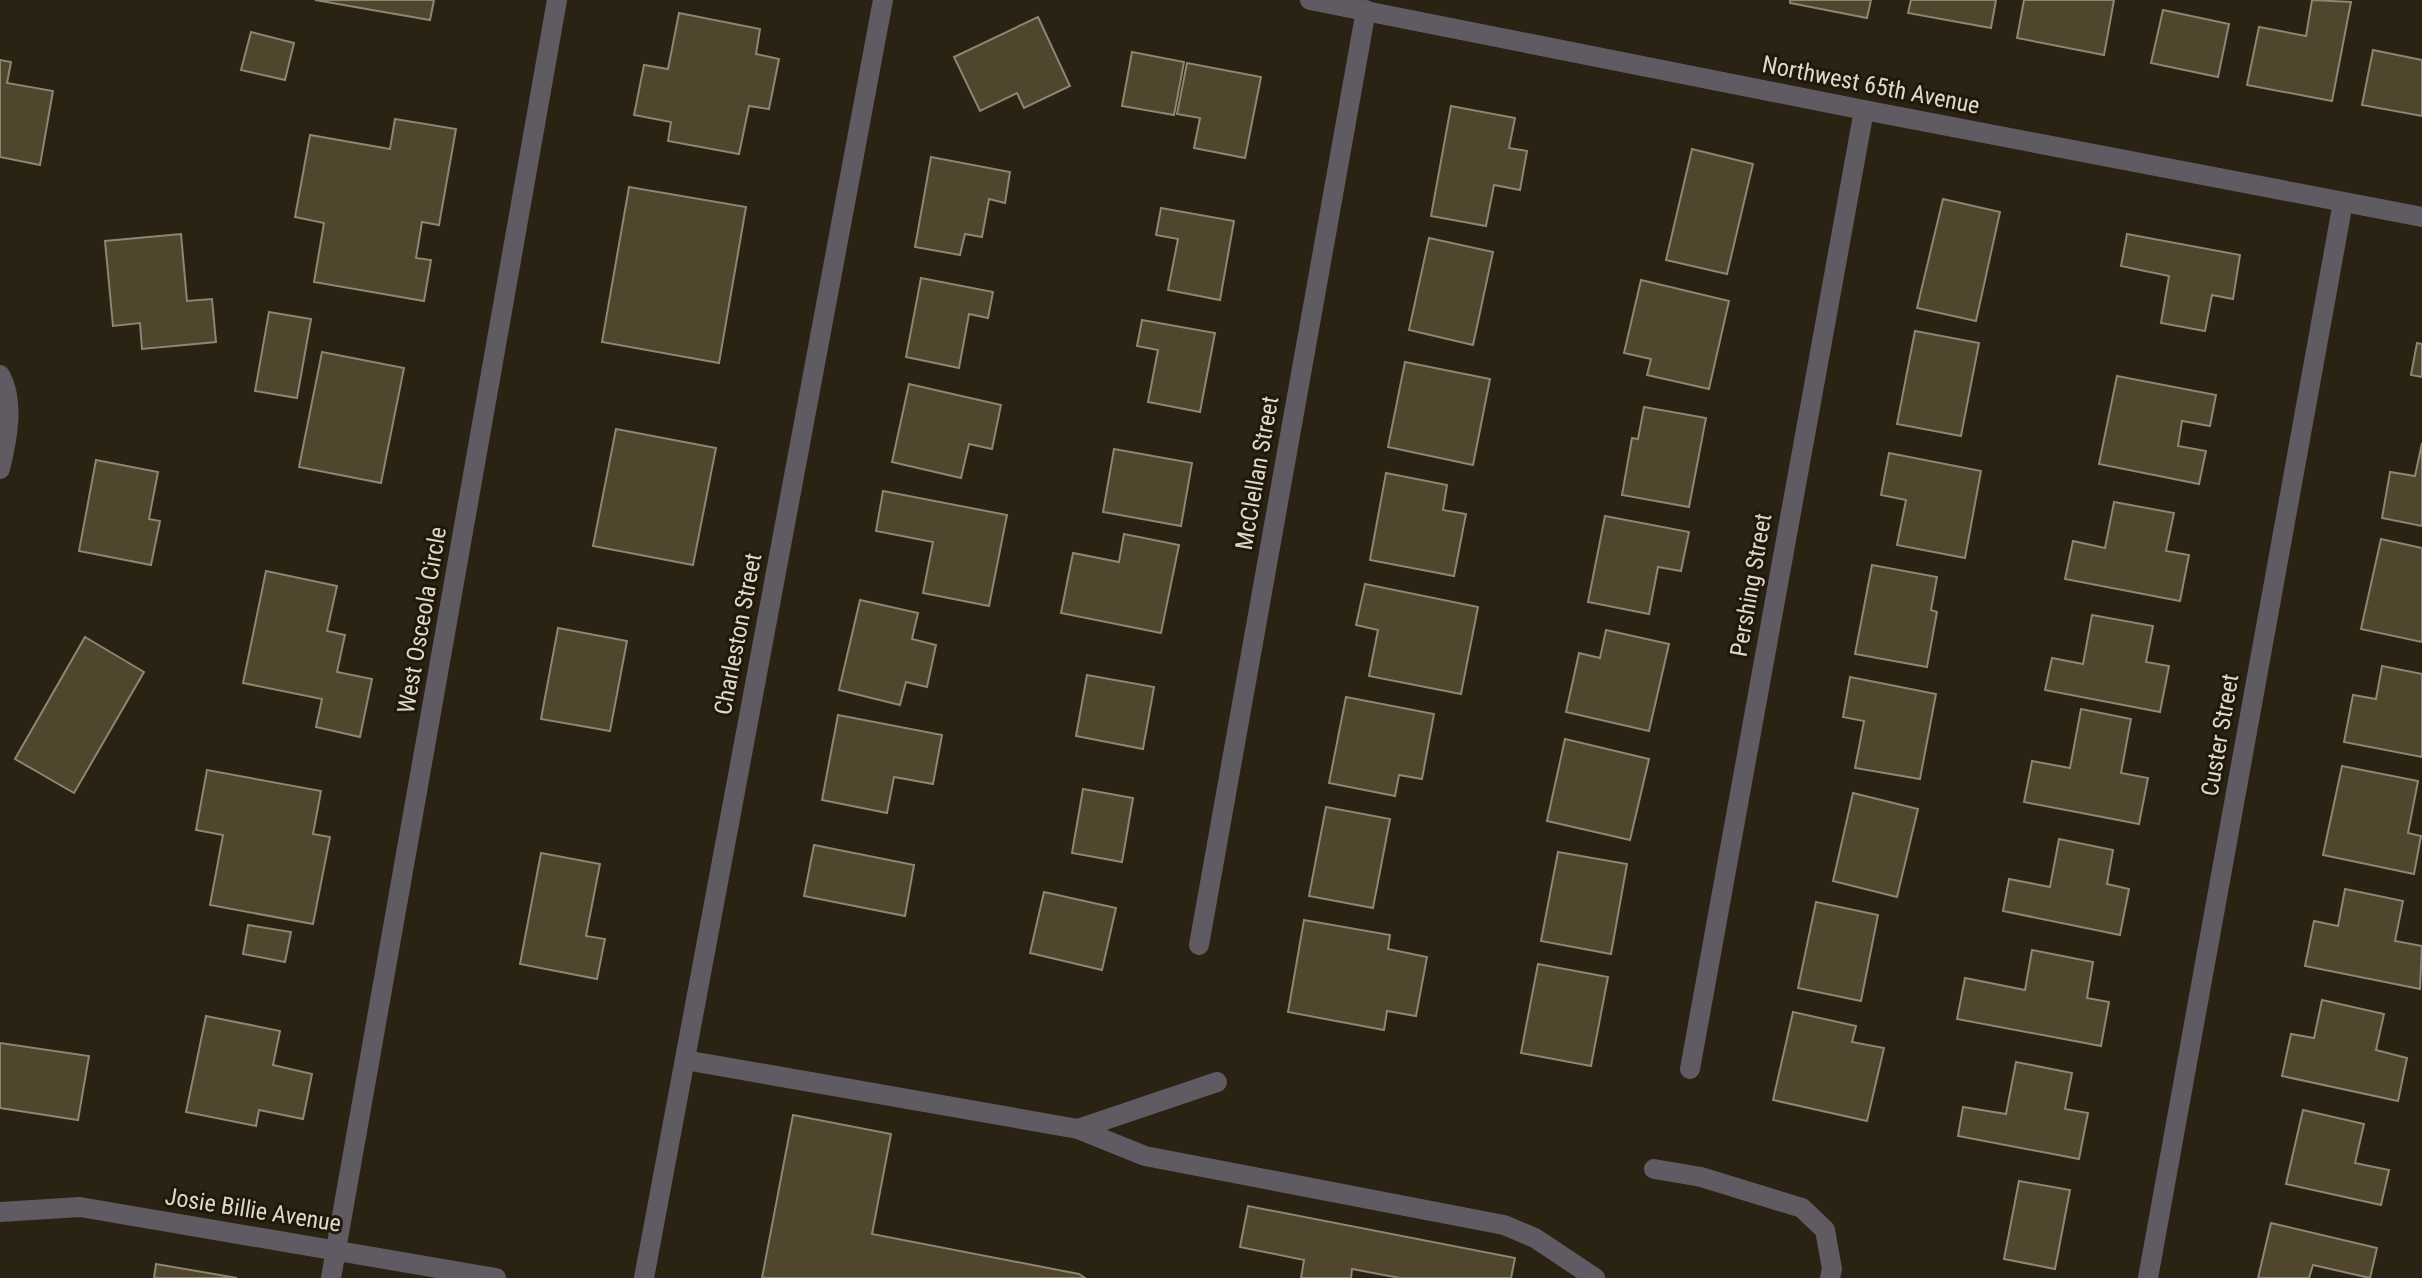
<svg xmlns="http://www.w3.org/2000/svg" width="2422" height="1278" viewBox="0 0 2422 1278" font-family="'Roboto Condensed',sans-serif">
<rect width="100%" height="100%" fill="#2a2212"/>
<!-- building -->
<g fill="#50452d" stroke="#8e8572" stroke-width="2">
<path d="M315 0H434L430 20Z"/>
<path d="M1790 0H1871L1867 18 1790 3Z"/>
<path d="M1911 0H1996L1991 28 1908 13Z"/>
<path d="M2024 0H2114L2104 55 2017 38Z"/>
<path d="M2312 0 2351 2 2332 101 2247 85 2259 27 2306 36Z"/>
<path d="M2163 10 2229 24 2218 77 2151 63Z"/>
<path d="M679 13 760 29 756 54 779 59 769 109 749 106 739 154 668 141 671 122 634 115 644 65 668 69Z"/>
<path d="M1038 17 1070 86 1024 108 1017 93 980 111 954 57Z"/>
<path d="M251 32 294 43 285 80 241 70Z"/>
<path d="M2373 50 2422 60V116L2362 105Z"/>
<path d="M1132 52 1184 62 1174 115 1122 106Z"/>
<path d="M0 60 11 62 7 83 53 91 40 165 0 157Z"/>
<path d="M1187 63 1261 77 1245 158 1194 148 1200 118 1177 114Z"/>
<path d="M1451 106 1515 118 1509 148 1527 151 1520 190 1494 185 1486 226 1431 216Z"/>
<path d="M395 119 456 129 439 225 422 222 416 258 431 260 424 301 314 282 324 223 295 217 310 135 390 149Z"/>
<path d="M1692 149 1753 164 1727 274 1666 260Z"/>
<path d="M931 157 1010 172 1005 203 989 199 982 237 965 234 960 255 915 247Z"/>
<path d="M629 187 746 207 719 363 602 342Z"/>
<path d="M1943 199 2000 212 1976 321 1917 308Z"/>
<path d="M1161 208 1234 221 1220 300 1168 290 1178 239 1156 235Z"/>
<path d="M181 234 187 301 212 299 216 342 142 349 140 323 113 326 105 241Z"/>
<path d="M2127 234 2240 255 2233 299 2212 295 2205 331 2161 323 2169 276 2121 266Z"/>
<path d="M1429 238 1493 252 1473 345 1409 330Z"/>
<path d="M921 278 993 292 988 318 969 314 959 368 906 357Z"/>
<path d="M1641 280 1729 301 1709 389 1647 375 1651 359 1624 353Z"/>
<path d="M269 312 311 319 297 398 255 391Z"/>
<path d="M1142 320 1215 333 1200 412 1148 402 1158 350 1137 346Z"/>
<path d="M1915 331 1979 343 1961 436 1897 424Z"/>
<path d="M2417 343 2422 344V377L2411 375Z"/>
<path d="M322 352 404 368 381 483 299 467Z"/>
<path d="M1405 362 1490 379 1473 465 1388 447Z"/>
<path d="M2117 376 2216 395 2210 426 2182 421 2178 446 2206 451 2199 484 2099 464Z"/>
<path d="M909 384 1001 405 992 449 969 444 961 478 892 462Z"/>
<path d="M1644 407 1706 418 1689 507 1622 495 1632 438 1638 439Z"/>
<path d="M616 429 716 448 693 565 593 546Z"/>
<path d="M2422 443V526L2382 518 2390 472 2415 476Z"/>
<path d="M1114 449 1192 463 1181 526 1103 512Z"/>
<path d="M1889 453 1981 471 1965 558 1897 545 1906 500 1881 495Z"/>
<path d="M96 460 158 472 149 519 160 521 151 565 79 551Z"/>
<path d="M1386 473 1447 485 1443 510 1466 514 1454 576 1370 560Z"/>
<path d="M883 491 1007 515 989 606 923 593 933 542 876 531Z"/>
<path d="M2114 502 2174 513 2166 551 2189 555 2180 601 2065 579 2073 541 2105 548Z"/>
<path d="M1605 516 1689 532 1681 571 1658 567 1649 614 1588 602Z"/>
<path d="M1124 534 1179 545 1161 633 1061 613 1073 553 1119 562Z"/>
<path d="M2381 539 2422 548V642L2361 629Z"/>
<path d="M1872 565 1937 577 1931 610 1937 612 1927 667 1855 654Z"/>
<path d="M266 571 337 586 327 631 345 635 337 672 372 679 360 737 316 727 322 699 243 683Z"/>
<path d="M1365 584 1478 607 1461 694 1369 676 1378 630 1356 625Z"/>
<path d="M860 600 918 613 912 639 936 645 927 687 906 682 900 705 839 690Z"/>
<path d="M2092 615 2153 626 2146 662 2169 666 2160 712 2045 690 2052 658 2083 664Z"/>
<path d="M558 628 627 641 610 731 541 719Z"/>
<path d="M1606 630 1669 644 1649 731 1566 712 1579 653 1600 658Z"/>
<path d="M85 637 144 672 74 793 15 759Z"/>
<path d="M2382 666 2422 674V757L2344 742 2353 695 2376 699Z"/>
<path d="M1087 675 1154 687 1143 749 1076 736Z"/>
<path d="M1850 677 1936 694 1920 779 1855 768 1864 721 1843 717Z"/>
<path d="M1346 697 1434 714 1422 779 1399 775 1395 796 1329 783Z"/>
<path d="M2081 709 2131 719 2121 773 2148 778 2139 824 2024 802 2032 761 2070 768Z"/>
<path d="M838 715 942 735 933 784 894 777 887 813 822 800Z"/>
<path d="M1565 739 1649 759 1630 840 1547 821Z"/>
<path d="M2342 766 2418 781 2408 833 2421 836 2414 874 2323 855Z"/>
<path d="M207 770 321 791 313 834 330 837 313 924 210 905 223 835 196 830Z"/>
<path d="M1083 789 1133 798 1122 862 1072 853Z"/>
<path d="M1853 793 1918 809 1897 897 1833 881Z"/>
<path d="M1326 807 1390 819 1373 908 1309 896Z"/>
<path d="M2059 839 2113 850 2107 884 2129 889 2120 935 2003 911 2009 879 2050 887Z"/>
<path d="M814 845 914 865 905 916 804 896Z"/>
<path d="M1558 852 1627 864 1611 954 1541 941Z"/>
<path d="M541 853 600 864 586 936 605 939 597 979 520 964Z"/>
<path d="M2345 889 2403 901 2395 941 2422 946 2420 989 2305 966 2314 921 2338 926Z"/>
<path d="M1044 892 1116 908 1102 970 1030 953Z"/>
<path d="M1816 902 1878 915 1861 1001 1798 988Z"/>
<path d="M1304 920 1390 935 1388 949 1427 957 1416 1016 1387 1011 1384 1030 1288 1012Z"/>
<path d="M248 925 291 932 285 962 243 954Z"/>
<path d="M2032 950 2093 962 2087 998 2109 1002 2101 1046 1957 1019 1965 978 2025 990Z"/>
<path d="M1538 964 1608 977 1591 1066 1521 1053Z"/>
<path d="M2322 1000 2384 1014 2376 1050 2407 1058 2398 1101 2282 1076 2291 1034 2314 1038Z"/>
<path d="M1793 1012 1856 1026 1852 1042 1884 1048 1867 1121 1773 1100Z"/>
<path d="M206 1016 280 1031 273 1065 312 1074 303 1119 259 1110 256 1126 186 1112Z"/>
<path d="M0 1043 89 1056 78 1120 0 1108Z"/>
<path d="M2016 1062 2072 1073 2065 1109 2088 1113 2079 1159 1958 1136 1963 1107 2006 1114Z"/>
<path d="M2303 1110 2364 1124 2355 1163 2389 1170 2381 1205 2286 1184Z"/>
<path d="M793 1115 891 1134 872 1234 1079 1274 1085 1278H762Z"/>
<path d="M2019 1181 2070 1190 2055 1269 2004 1259Z"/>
<path d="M1248 1206 1515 1258 1511 1278H1400L1352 1269 1351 1278H1301L1304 1260 1240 1247Z"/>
<path d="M2271 1223 2377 1248 2370 1278 2313 1265 2309 1278H2258Z"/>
<path d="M156 1264 237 1278H154Z"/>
</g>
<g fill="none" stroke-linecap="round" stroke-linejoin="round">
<!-- minor -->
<g stroke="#605b62" stroke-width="20">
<path d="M1310 0 1864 110 2422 217"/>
<path d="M0 375C15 401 7 440 0 469"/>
<path d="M1199 945 1366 10"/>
<path d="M685 1060 1078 1129 1145 1156 1504 1225 1535 1238 1595 1278"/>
<path d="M1690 1069 1864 110"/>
<path d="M1078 1129 1217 1082"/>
<path d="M1654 1169 1701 1177 1802 1208 1825 1230 1832 1269 1830 1278"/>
<path d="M0 1212 80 1207 496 1278"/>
<path d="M331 1278 557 0"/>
<path d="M644 1278 883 0"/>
<path d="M2148 1278 2343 202"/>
</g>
</g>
<g text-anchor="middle" stroke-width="6" stroke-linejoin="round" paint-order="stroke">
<!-- street labels -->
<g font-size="24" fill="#ded9cf" stroke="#201909">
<text transform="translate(1871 85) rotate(11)" y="8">Northwest 65th Avenue</text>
<text transform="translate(1257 473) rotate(-80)" y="8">McClellan Street</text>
<text transform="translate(1751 585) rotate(-80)" y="8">Pershing Street</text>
<text transform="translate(422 620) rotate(-80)" y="8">West Osceola Circle</text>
<text transform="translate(738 634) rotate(-79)" y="8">Charleston Street</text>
<text transform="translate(2220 735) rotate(-80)" y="8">Custer Street</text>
<text transform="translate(253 1210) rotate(9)" y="8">Josie Billie Avenue</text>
</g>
</g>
</svg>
